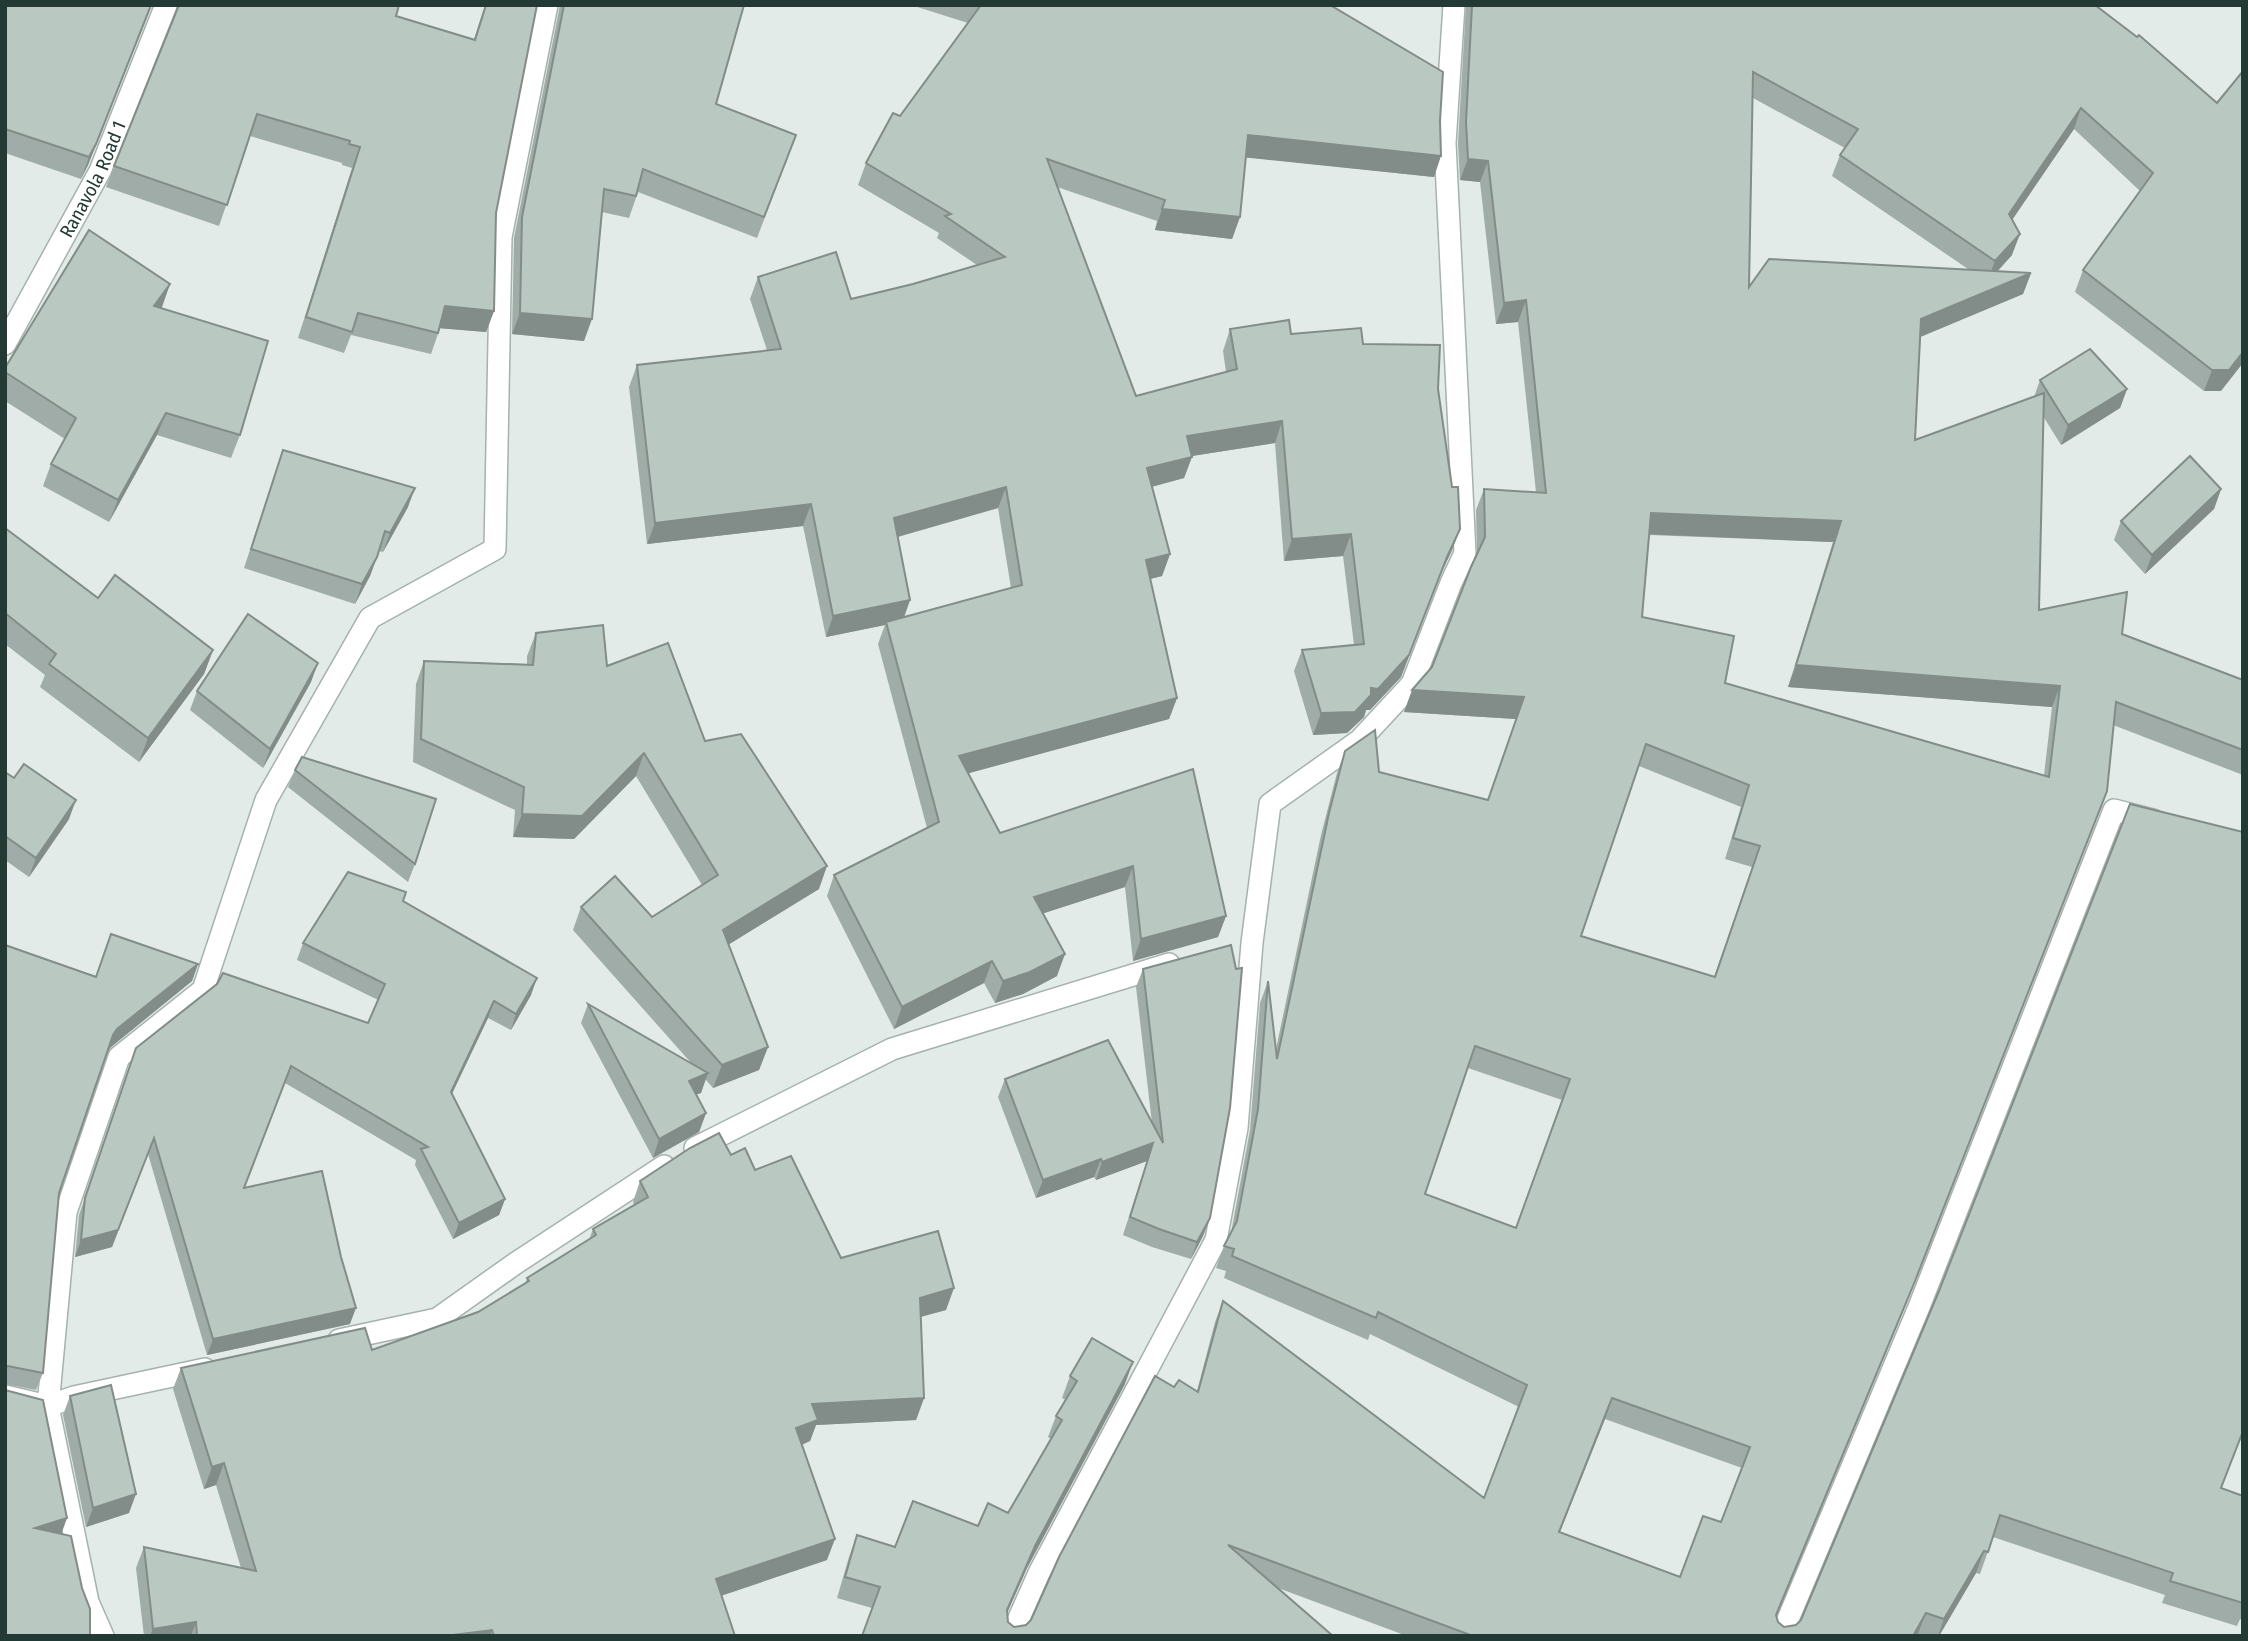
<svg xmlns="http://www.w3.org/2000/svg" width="2248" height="1641" viewBox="0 0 2248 1641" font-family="'Fira Sans Condensed',sans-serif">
<rect width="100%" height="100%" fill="#e2ebe7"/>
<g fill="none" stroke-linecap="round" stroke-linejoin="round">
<!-- minor casing -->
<g stroke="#a5b2ae" stroke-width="24">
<g id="minor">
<path id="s1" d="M5 344 100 171 166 5"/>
<path d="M695 1148 892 1049 1169 964"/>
<path d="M339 1340 437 1319 516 1263 664 1166"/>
<path d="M5 1396 48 1406 74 1397 205 1369"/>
<path d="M103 1636 88 1602 48 1406 66 1212 119 1057 203 990 266 800 370 618 495 549 501 237 547 5"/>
<path d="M1011 1636 1039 1573 1216 1240 1237 1128 1252 943 1270 804 1360 740 1412 684 1451 583 1465 553 1445 143 1454 5"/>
<path d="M1781 1636 1919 1307 2114 810 2153 820"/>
</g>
</g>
<!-- minor -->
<use href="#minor" stroke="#fff" stroke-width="21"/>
</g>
<!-- wall -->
<g fill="#a0aca7" fill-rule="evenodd">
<path d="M5 5H152L88 165 81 179 5 153Z"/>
<path d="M179 5H399L396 16 474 39 485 5H537L496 213 494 311 486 332 440 328 431 354 351 335 344 353 298 338 352 168 342 165V163L250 136 219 226 106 187Z"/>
<path d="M560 5H744L716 104 788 157 757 238 638 192 629 218 602 212 584 341 512 334 514 238Z"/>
<path d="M911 5H1330L1434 177 1246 157 1240 217 1232 239 1155 230 1157 221 1057 187 1136 396 1226 372 1223 351 1230 329 1291 334 1363 344 1438 389 1452 487 1460 529 1452 550 1439 578 1401 677 1370 710H1366L1364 717 1347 733 1313 735 1294 671 1302 650 1354 645 1343 556 1284 561 1275 443 1192 456 1184 478 1152 487 1170 554 1162 576 1150 579 1177 698 1169 719 968 773 1000 833 1193 769 1226 916 1218 937 1133 961 1125 887 1043 913 1057 976 1023 994 995 1003 984 983 894 1029 827 896 834 875 927 828 878 644 885 625 826 637 803 526 647 544 629 387 637 365 767 350 750 299 758 277 851 299 913 284 977 265 937 238 939 233 858 185 866 163 968 23ZM998 508 1011 588 904 618 910 600 898 537Z"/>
<path d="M1466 5H2095L2137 37 2221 391H2204L2075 292 2083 270 2140 191 2074 129 2012 220V255L1998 271 2031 273 2023 294 1920 337 1915 440 2034 397 2040 380 2127 389 2120 408 2061 445 2043 416 2039 610 2122 634 2243 680V775L2113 725 2099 812 1907 1302 1776 1617 1778 1622 1784 1627 1796 1625 1801 1620 2243 832V1433L2221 1488 2243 1495V1620L2240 1619 2237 1626 2162 1603 2165 1595 1993 1537 1980 1574 1976 1573 1939 1636H1922L1918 1634 1917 1636H1407L1278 1588 1333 1636H862L872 1608 837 1598 849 1557 857 1535 895 1547 978 1526 1008 1513 1051 1439 1048 1437 1056 1416 1066 1400 1062 1398 1070 1376 1125 1384 1027 1568 1007 1613 1008 1622 1014 1627 1026 1625 1031 1620 1174 1387 1197 1391 1215 1322 1223 1301 1484 1498 1519 1407 1370 1334 1368 1340 1224 1278 1226 1271 1216 1268 1224 1246 1231 1233 1250 1130 1260 1003 1268 981 1276 1049 1321 835 1337 773 1345 751 1379 772 1488 800 1516 719 1404 712 1432 667 1477 554 1476 510 1484 489 1536 492 1518 322 1496 324 1480 182 1460 180 1458 143ZM1753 98 1845 148 1840 155 1832 176 1968 269 1749 287ZM1649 535 1833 542 1788 687 2052 707 2044 775 1725 683 1642 617ZM1639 766 1741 807 1725 859 1752 867 1714 977 1581 936ZM1468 1068 1562 1100 1516 1228 1425 1194ZM1605 1419 1742 1468 1721 1522 1680 1577 1560 1532Z"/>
<path d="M170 284 161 308 240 435 231 458 157 435 109 522 43 486 51 464 65 439 5 401V368Z"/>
<path d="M283 450 408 507 383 552 379 551 370 576 355 604 244 568Z"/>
<path d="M2221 489 2214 509 2145 574 2114 540 2121 521Z"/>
<path d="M5 528 98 598 213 650 204 674 139 762 40 687 45 675 5 644Z"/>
<path d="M536 633 607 666 705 741 819 889 729 944 768 1047 759 1070 713 1088 705 1079 701 1093 696 1094 706 1113 699 1132 653 1158 581 1023 588 1004 693 1065 573 930 581 907 652 917 702 885 636 776 574 839 513 837 515 810 413 762 416 684 424 661 527 664V656Z"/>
<path d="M311 682 263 768 190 710 197 691Z"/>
<path d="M295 770 415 864 408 882 288 787Z"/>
<path d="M5 772 69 819 29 877 5 860Z"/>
<path d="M403 901 531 995 511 1030 488 1018 452 1094 505 1199 499 1215 453 1239 415 1165 416 1160 285 1083 244 1188 350 1324 207 1355 148 1154 112 1247 75 1257 79 1215 136 1048 368 1023 378 1000 297 960 303 943Z"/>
<path d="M5 945 96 976 198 964 192 981 111 1047 107 1052 59 1193 43 1373 36 1390 5 1384Z"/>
<path d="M1143 969 1210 1218 1203 1236 1191 1259 1152 1247 1123 1235 1147 1161 1096 1180 1094 1177 1036 1198 998 1097 1005 1079 1152 1123 1136 987Z"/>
<path d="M731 1155 755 1170 841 1258 946 1310 921 1317 924 1398 916 1420 816 1425 810 1441 802 1445 827 1560 721 1596 735 1636H144L136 1568 144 1547 241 1568 216 1485 204 1489 173 1389 181 1368 372 1350 478 1312 525 1284 527 1278 589 1240 593 1229 634 1205 633 1202 640 1181Z"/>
<path d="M70 1396 129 1513 86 1527 63 1415Z"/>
</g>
<!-- shaded-wall -->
<g fill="#828c88">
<path d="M151 5 88 165 81 179 89 157Z"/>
<path d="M2081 108 2074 129 2001 236 2009 214Z"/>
<path d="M1248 135 1441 156 1434 177 1241 157Z"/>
<path d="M1468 159 1488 161 1480 182 1460 180Z"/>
<path d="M1162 209 1240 217 1232 239 1155 230Z"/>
<path d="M2020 234 2012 255 1987 282 1995 261Z"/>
<path d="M2031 273 2023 294 1913 340 1921 319Z"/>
<path d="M170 284 162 307 146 329 154 306Z"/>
<path d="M1526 300 1518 322 1496 324 1504 303Z"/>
<path d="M445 306 494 311 486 332 437 328Z"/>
<path d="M520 313 592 319 584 341 512 334Z"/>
<path d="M2243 352V363L2221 391H2204L2212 370Z"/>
<path d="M2127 389 2120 408 2061 445 2068 425Z"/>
<path d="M166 413 157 435 109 522 118 500Z"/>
<path d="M1282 421 1275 443 1179 458 1187 436Z"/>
<path d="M1192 457 1184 478 1139 490 1147 468Z"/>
<path d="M1006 487 998 508 886 540 894 518Z"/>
<path d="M415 488 408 507 383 552 390 533Z"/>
<path d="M2221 489 2214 509 2145 574 2152 555Z"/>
<path d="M811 504 803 526 647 544 655 523Z"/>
<path d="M1651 513 1841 521 1833 542 1643 534Z"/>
<path d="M1460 529 1452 550 1439 578 1401 677 1370 710H1366L1364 717 1347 733 1313 735 1321 713 1371 688 1447 557Z"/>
<path d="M1351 534 1343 556 1284 561 1292 539Z"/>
<path d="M1170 554 1162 576 1138 582 1146 560Z"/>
<path d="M377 557 370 576 355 604 362 584Z"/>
<path d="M910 600 902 622H886L885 625 826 637 833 616Z"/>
<path d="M213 650 204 674 139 762 148 738Z"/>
<path d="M318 663 311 682 263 768 270 749Z"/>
<path d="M1796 665 2060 686 2052 707 1788 687Z"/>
<path d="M1412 690 1524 697 1516 719 1404 712Z"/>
<path d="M1177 698 1169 719 951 778 959 756Z"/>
<path d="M644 753 636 776 574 839 513 837 522 814Z"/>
<path d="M2107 791 1907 1302 1768 1636 1776 1615Z"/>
<path d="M76 800 69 819 29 877 36 858Z"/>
<path d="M827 866 819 889 715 953 723 930Z"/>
<path d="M1133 866 1125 887 1026 919 1034 897Z"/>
<path d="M1226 916 1218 937 1133 961 1141 939Z"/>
<path d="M1065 954 1057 976 1023 994 995 1003 1003 981Z"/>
<path d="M992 961 984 983 894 1029 902 1007Z"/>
<path d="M198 964 192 981 111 1047 107 1053 113 1035 117 1029Z"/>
<path d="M537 978 531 995 511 1030 516 1014Z"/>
<path d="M494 1001 488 1018 445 1108 451 1092Z"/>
<path d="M768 1047 759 1070 713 1088 722 1065Z"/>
<path d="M708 1073 701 1093 682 1100 689 1081Z"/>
<path d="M706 1113 699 1132 653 1158 659 1139Z"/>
<path d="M1153 1143 1147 1161 1096 1180 1102 1162Z"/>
<path d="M148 1154 112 1247 75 1257 81 1240Z"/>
<path d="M1101 1159 1094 1177 1036 1198 1043 1180Z"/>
<path d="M505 1199 499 1215 453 1239 459 1223Z"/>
<path d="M1210 1218 1203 1236 1191 1259 1197 1242Z"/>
<path d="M954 1288 946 1310 912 1319 920 1298Z"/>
<path d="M356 1308 350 1324 207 1355 213 1339Z"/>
<path d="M1133 1362 1125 1384 1027 1568 999 1631 1007 1610 1035 1546Z"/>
<path d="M924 1398 916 1420 816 1425 810 1441 788 1450 796 1428 812 1404Z"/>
<path d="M1612 1398 1605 1419 1551 1553 1559 1532Z"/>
<path d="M224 1463 216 1485 204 1489 212 1467Z"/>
<path d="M136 1494 129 1513 86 1527 93 1508Z"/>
<path d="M67 1518 61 1535 35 1528Z"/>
<path d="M835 1539 827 1560 708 1600 716 1579Z"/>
<path d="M1984 1551 1976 1573 1939 1636H1938L1944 1619Z"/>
<path d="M1926 1613 1917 1636H1913Z"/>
<path d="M196 1622 191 1636H150L153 1629Z"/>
<path d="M492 1630 490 1636H445Z"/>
</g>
<!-- building -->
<g fill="#bac8c2" stroke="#828c88" stroke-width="2" fill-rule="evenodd">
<path d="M5 5H151L96 144 89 157 5 129Z"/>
<path d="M179 5H399L396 16 475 40 486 5H537L496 213 494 311 445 306 438 333 358 313 352 332 306 317 360 147 349 144 350 141 257 114 227 205 114 166Z"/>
<path d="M564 5H744L716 104 796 135 764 217 643 169 636 196 604 189 592 319 520 313 522 217Z"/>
<path d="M981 5H1330L1443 72 1440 121 1441 156 1248 135 1240 217 1162 209 1165 200 1047 159 1136 396 1237 369 1230 329 1289 320 1291 334 1361 328 1363 344 1440 345 1438 389 1452 487H1458L1460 529 1447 557 1409 655 1378 689 1371 688V695L1355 712 1321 713 1302 650 1364 644 1351 534 1292 539 1282 421 1187 436 1192 457 1147 468 1170 554 1146 560 1177 698 959 756 1000 833 1193 769 1226 916 1141 939 1133 866 1034 897 1065 954 1030 972 1003 981 992 961 902 1007 834 875 939 822 886 622 1022 585 1006 487 894 518 910 600 833 616 811 504 655 523 637 365 781 349 758 277 836 252 851 299 913 284 1005 257 945 216 951 214 866 163 893 113 900 116Z"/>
<path d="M1472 5H2095L2137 37 2139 35 2217 103 2243 71V352L2229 370H2212L2083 270 2153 173 2081 108 2009 214 2020 234 1995 261 1840 155 1858 129 1753 72 1749 287 1769 259 2031 273 1921 319 1915 440 2044 393 2039 610 2127 592 2122 634 2243 680V750L2116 702 2107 791 1915 1281 1776 1615 1778 1622 1784 1627 1796 1625 1801 1620 1939 1291 2130 804 2243 832V1431L2221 1488 2243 1496V1603L2170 1581 2173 1573 2000 1515 1988 1552 1984 1551 1944 1619 1926 1613 1913 1636H1473L1228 1545 1333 1636H862L880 1587 845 1577 857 1535 895 1547 913 1501 978 1526 988 1503 1008 1513 1062 1420 1056 1416 1077 1381 1070 1376 1092 1338 1133 1362 1035 1546 1007 1610 1008 1622 1014 1627 1026 1625 1031 1620 1059 1557 1155 1376 1174 1387 1179 1380 1198 1392 1223 1301 1484 1498 1527 1385 1378 1312 1376 1318 1232 1256 1234 1249 1224 1246 1237 1221 1258 1109 1268 981 1277 1059 1329 813 1345 751 1375 730 1379 772 1488 800 1524 697 1412 690 1432 667 1471 567 1485 537 1484 489 1546 493 1526 300 1504 303 1488 161 1468 159 1466 122ZM1651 513 1841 521 1796 665 2060 686 2049 777 1725 683 1734 636 1642 617ZM1646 744 1749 785 1733 838 1760 846 1715 977 1581 936ZM1475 1046 1570 1079 1516 1228 1425 1194ZM1612 1398 1750 1447 1721 1522 1703 1516 1680 1577 1559 1532Z"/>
<path d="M89 230 170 284 154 306 268 341 240 435 166 413 118 500 51 464 76 418 5 372V368Z"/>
<path d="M2090 349 2127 389 2068 425 2040 380Z"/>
<path d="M283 450 415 488 390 533 385 531 377 557 362 584 251 549Z"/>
<path d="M2190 456 2221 489 2152 555 2121 521Z"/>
<path d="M5 528 98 598 115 575 213 650 148 738 49 664 56 654 5 613Z"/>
<path d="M248 614 318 663 270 749 197 691Z"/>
<path d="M603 625 607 666 668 643 705 741 741 734 827 866 723 930 768 1047 722 1065 581 907 615 876 652 917 718 875 644 753 582 816 522 814 524 787 421 739 424 661 533 665 536 633Z"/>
<path d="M302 757 436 799 415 864 295 770Z"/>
<path d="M24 764 76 800 36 858 5 836V772L14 778Z"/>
<path d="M348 872 406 892 403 901 537 978 516 1014 494 1001 451 1092 505 1199 459 1223 421 1149 428 1147 291 1066 244 1188 322 1171 341 1257 356 1308 213 1339 154 1138 118 1230 81 1240 85 1198 136 1048 217 984 223 973 368 1023 385 984 303 943Z"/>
<path d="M111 934 198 964 117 1029 113 1035 59 1193 43 1373 8 1366 5 1368V945L96 977Z"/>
<path d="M1231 945 1236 969 1242 968 1230 1108 1210 1218 1197 1242 1159 1229 1130 1217 1153 1143 1102 1162 1101 1159 1043 1180 1005 1079 1108 1040 1163 1143 1143 969Z"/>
<path d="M588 1004 708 1073 689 1081 706 1113 659 1139Z"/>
<path d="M719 1133 731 1155 745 1148 755 1170 791 1156 841 1258 938 1231 954 1288 920 1298 924 1398 812 1404 818 1420 796 1428 835 1539 716 1579 735 1636H494L492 1630 445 1636H197L196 1622 153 1629 144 1547 256 1571 224 1463 212 1467 181 1368 365 1328 372 1350 478 1312 529 1281 527 1278 596 1235 593 1229 648 1197 640 1181 690 1148Z"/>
<path d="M111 1385 136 1494 93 1508 70 1396Z"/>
<path d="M5 1390 43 1400 67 1518 35 1528 71 1536 82 1588 90 1609V1636H5Z"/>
</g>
<g text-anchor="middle" stroke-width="7" stroke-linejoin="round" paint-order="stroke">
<!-- street labels -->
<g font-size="19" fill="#233a34" stroke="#f2f8f5">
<text dy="7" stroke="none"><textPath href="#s1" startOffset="187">Ranavola Road 1</textPath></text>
</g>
</g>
<!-- border -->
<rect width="2248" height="1641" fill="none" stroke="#233a34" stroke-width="14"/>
</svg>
